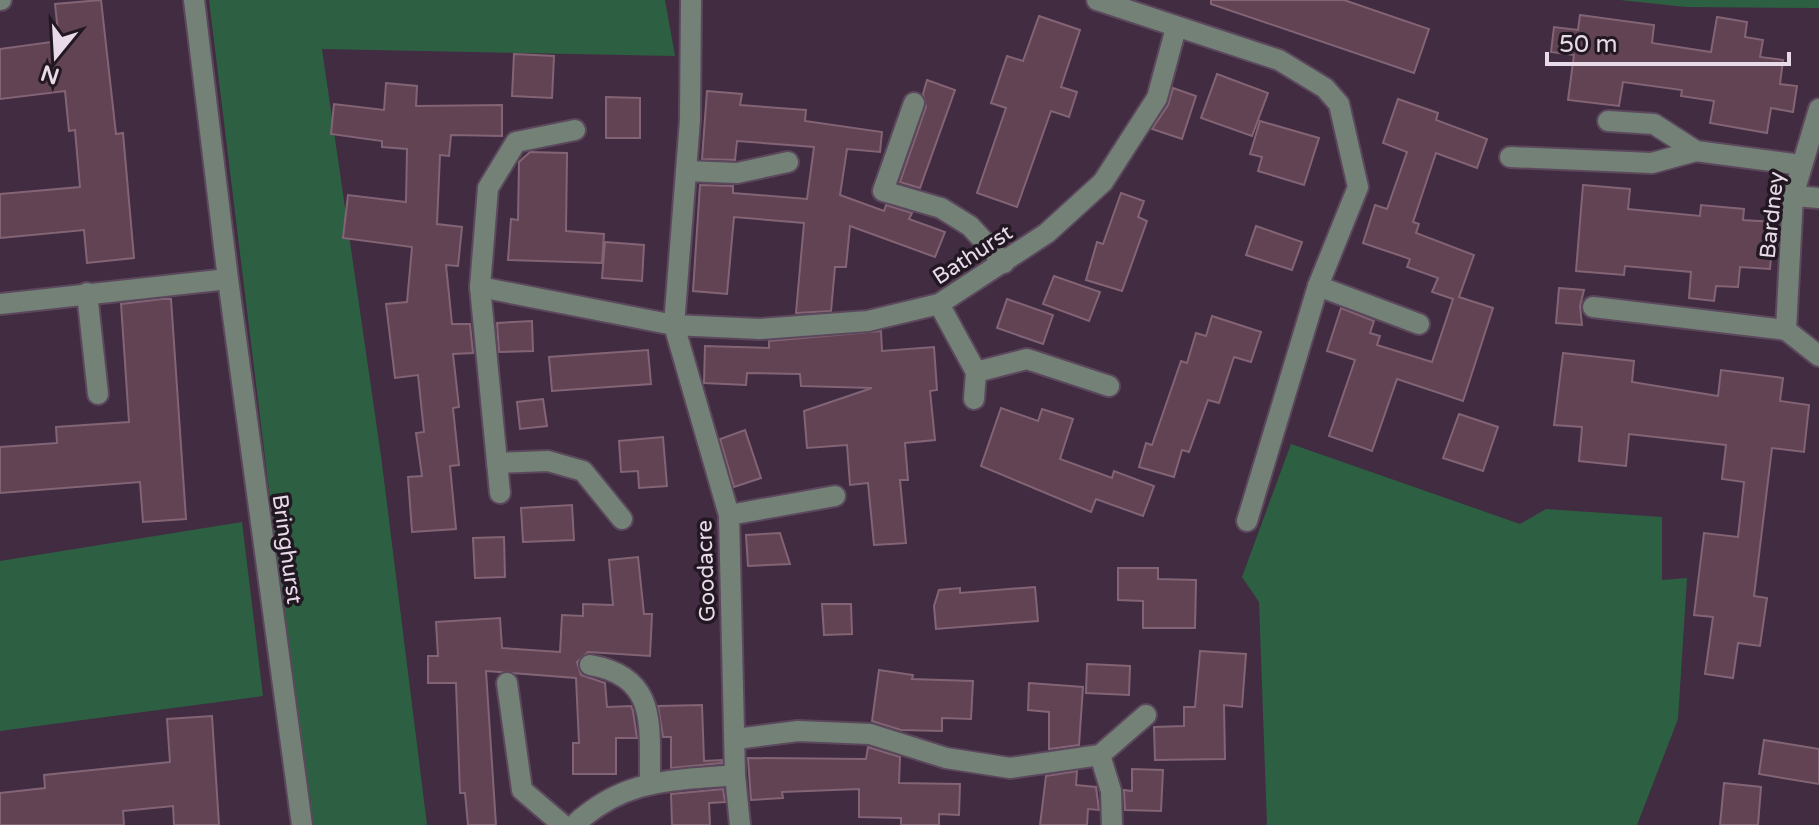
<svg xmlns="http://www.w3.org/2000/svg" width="1819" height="825" viewBox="0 0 1819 825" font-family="'Varela Round',sans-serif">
<rect width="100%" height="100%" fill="#412c42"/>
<!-- green -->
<g fill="#2d6042">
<path d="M209 0H665L675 56 322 49 381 456 427 825H310Z"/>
<path d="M1620 0H1819V8L1686 7Z"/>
<path d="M1291 444 1520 524 1546 509 1662 517V580L1687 578 1678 719 1637 825H1267L1259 602 1242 577Z"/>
<path d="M242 522 263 696 0 731V561Z"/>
</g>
<!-- building -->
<g fill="#614354" stroke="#836475" stroke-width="2">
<path d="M101 0 116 134 123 133 134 258 87 263 84 230 0 238V194L80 187 75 130 69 131 65 91 0 99V49L59 41 55 4Z"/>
<path d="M1211 0H1344L1429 29 1414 73 1211 4Z"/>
<path d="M1580 15 1654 25 1652 43 1711 52 1717 17 1747 22 1745 37 1763 40 1760 57 1783 60 1780 84 1797 86 1793 112 1771 108 1767 133 1710 123 1714 101 1681 96 1682 90 1623 82 1619 106 1568 100 1574 55 1551 52 1554 27 1578 30Z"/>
<path d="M1039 16 1080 30 1061 87 1077 92 1069 117 1051 111 1017 207 977 193 1006 108 991 103 1007 56 1023 61Z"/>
<path d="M514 54 554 56 552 98 512 96Z"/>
<path d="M1217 74 1268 93 1252 136 1201 118Z"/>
<path d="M927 80 955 90 920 188 900 182 926 107 923 94Z"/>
<path d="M386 83 417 86 416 106 502 105V136L451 135 449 156 440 155 437 224 462 227 458 266 446 265 452 324H470L473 353 453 354 459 407 453 408 459 465 450 466 456 529 412 532 408 477 422 476 416 433 424 432 418 375 395 378 386 304 407 302 412 247 343 238 348 195 406 202 407 149 382 147V141L331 134 334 104 384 110Z"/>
<path d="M1173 88 1196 96 1182 139 1152 129 1168 105Z"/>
<path d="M707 91 742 94 740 105 806 110 805 121 882 132 880 152 847 149 840 195 884 211 886 205 912 213 909 219 945 232 935 257 850 226 846 267H835L831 311 796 313 804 223 734 217 727 294 693 291 700 185 733 186V193L807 199 814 147 737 141 735 160 702 159Z"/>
<path d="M606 97 640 98V138H606Z"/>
<path d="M1398 99 1438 113 1436 120 1487 139 1477 168 1436 153 1413 222 1419 224 1416 233 1474 255 1459 297 1493 308 1463 401 1397 379 1372 451 1329 436 1355 360 1327 351 1341 308 1374 321 1370 333 1380 336 1377 345 1432 362 1453 299 1432 292 1438 278 1407 267 1410 259 1363 243 1375 205 1387 209 1407 152 1383 143Z"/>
<path d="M1260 121 1319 138 1304 185 1258 171 1262 157 1250 154Z"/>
<path d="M567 153 566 231 604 234 602 263 508 260 511 219 518 220 519 162 530 152Z"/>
<path d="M1583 185 1630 189 1628 209 1700 216 1701 205 1744 209 1743 220 1774 222 1770 269 1740 267 1738 287 1716 286 1714 301 1689 298 1691 272 1625 266 1624 275 1576 271Z"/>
<path d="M1121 193 1144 201 1138 217 1147 221 1122 291 1086 280 1097 242 1103 244Z"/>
<path d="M1256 226 1302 242 1292 270 1246 255Z"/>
<path d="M605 242 644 245 642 281 602 278Z"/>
<path d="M1054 276 1100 292 1089 321 1043 304Z"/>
<path d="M1559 288 1584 290 1580 306 1582 325 1556 323Z"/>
<path d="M162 299H171L186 519 143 522 140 482 0 493V447L57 443 56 427 129 422 121 304Z"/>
<path d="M1007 299 1053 315 1043 344 997 328Z"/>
<path d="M1212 316 1261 332 1251 362 1234 357 1219 403 1208 400 1189 452 1182 450 1174 477 1139 467 1146 443 1152 445 1181 361 1187 363 1196 333 1206 336Z"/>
<path d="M532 321 533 351 499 352 497 323Z"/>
<path d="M881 331 882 351 934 347 937 390 930 391 935 440 905 443 908 480H900L906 543 874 545 868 483 850 485 847 445 807 448 804 411 872 388 801 386 800 374 747 373 746 385 704 383 705 346 769 348V341Z"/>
<path d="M648 350 651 384 552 391 549 357Z"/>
<path d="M1563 353 1634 361 1632 382 1718 396 1721 370 1783 378 1780 401 1809 405 1804 452 1772 448 1754 596 1767 598 1760 646 1738 643 1733 678 1705 674 1713 617 1694 615 1704 533 1738 537 1744 482 1722 479 1726 445 1629 434 1626 466 1579 461 1582 427 1554 425Z"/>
<path d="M543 399 547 426 520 429 517 402Z"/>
<path d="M1001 408 1038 421 1042 409 1073 419 1060 459 1112 478 1114 471 1154 486 1143 516 1096 499 1091 512 981 466Z"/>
<path d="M1459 414 1498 427 1483 471 1443 458Z"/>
<path d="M745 430 761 478 734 487 720 439Z"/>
<path d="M663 437 667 486 639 488 638 471 621 472 619 441Z"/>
<path d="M572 505 574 540 523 542 521 508Z"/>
<path d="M780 533 790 564 748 566 746 535Z"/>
<path d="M504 537 505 577 475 578 473 538Z"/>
<path d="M638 557 644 614H652L650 656 588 652 577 662 581 675 605 683 607 707 631 706 633 711 637 738H616V774H573V743H579L576 678 486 671 496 825H468L465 793H460L456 683H428V656H438L436 622 500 618 502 648 560 652 562 615 583 616V604L613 605 609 560Z"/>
<path d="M1118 568H1158V579L1196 580 1195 628H1143V601L1118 600Z"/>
<path d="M1035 587 1038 621 936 629 934 606 939 590 960 588V593Z"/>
<path d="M822 604H851L852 634 824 635Z"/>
<path d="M1200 651 1246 654 1242 707 1224 705 1225 759 1155 760 1154 727 1184 726V707H1195Z"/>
<path d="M1087 664 1130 666 1129 695 1086 693Z"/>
<path d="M879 670 913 675 912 679 973 681 971 719 942 718V731L901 730 872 721Z"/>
<path d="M1029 683 1083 687 1079 745 1049 749V712L1028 710Z"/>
<path d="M702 705 704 761 722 760V763L671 768V737H663L658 706Z"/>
<path d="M212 716 219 825H174L173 806 123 811 124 825H0V793L45 788 44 775 170 762 167 719Z"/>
<path d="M1764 740 1819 749V784L1759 774Z"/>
<path d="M868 747 900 757 899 783 960 784 959 815 939 814V825H901V818L859 817V789L782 792 783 798 751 800 748 758 866 759Z"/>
<path d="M1132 769 1163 770 1161 811 1125 810 1124 790 1132 791Z"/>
<path d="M1077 771 1076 785 1096 787 1099 810 1088 809 1087 825H1040L1046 776Z"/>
<path d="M1724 783 1761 787 1758 825H1720Z"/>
<path d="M723 789 725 802 709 803 710 825H672L671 794Z"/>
</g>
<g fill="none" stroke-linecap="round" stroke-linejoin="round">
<!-- minor casing -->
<g stroke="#5c485d" stroke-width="24">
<g id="minor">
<path d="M0 0H1"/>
<path d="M194 0 228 279 302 825"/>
<path d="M1097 0 1279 60 1325 88 1339 104 1358 187 1318 286 1247 521"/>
<path d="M914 103 883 191 941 208 970 226 1004 263"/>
<path d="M1819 109 1793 196 1786 330 1819 356"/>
<path d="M1608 121 1654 124 1696 151 1801 165"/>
<path d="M575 130 516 142 488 188 480 287 674 325 690 120 691 0"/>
<path d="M1510 157 1652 163 1696 151"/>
<path d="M686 171 737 173 788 162"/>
<path d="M1793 196 1819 198"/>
<path d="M1318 286 1419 324"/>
<path d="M480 287 500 493"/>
<path d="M87 293 98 394"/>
<path d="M0 304 228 279"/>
<path d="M939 304 976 372 974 399"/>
<path d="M1593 307 1786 330"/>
<path d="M976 372 1027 359 1109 386"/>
<path d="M497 463 548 461 583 471 622 519"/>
<path d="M729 515 835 496"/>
<path d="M590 665C659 677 649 726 650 783"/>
<path d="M507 683 522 790 563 825"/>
<path d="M736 739 798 731 870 734 946 758 1010 768 1100 755 1146 715"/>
<path d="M1100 755 1111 791 1112 825"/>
<path d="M574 825C625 778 670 781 735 775"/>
<path d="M740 825 735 775 729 515 674 325 760 329 868 321 939 304 1047 233 1103 182 1157 98 1176 28"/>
</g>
</g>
<!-- minor -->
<use href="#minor" stroke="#748177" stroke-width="20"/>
</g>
<g text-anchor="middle" stroke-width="7" stroke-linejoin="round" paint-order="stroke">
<!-- street labels -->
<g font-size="22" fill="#e8dae9" stroke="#221822">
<text transform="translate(1771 215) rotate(-84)" y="8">Bardney</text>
<text transform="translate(972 254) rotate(-33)" y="8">Bathurst</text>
<text transform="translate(288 549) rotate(82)" y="8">Bringhurst</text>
<text transform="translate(705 571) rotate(-92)" y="8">Goodacre</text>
</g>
</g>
<!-- north arrow -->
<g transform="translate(56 56) rotate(198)" stroke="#221822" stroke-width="6" paint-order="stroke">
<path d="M0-6L14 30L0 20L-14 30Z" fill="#e8dae9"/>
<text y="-12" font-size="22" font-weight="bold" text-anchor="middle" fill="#e8dae9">N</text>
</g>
<!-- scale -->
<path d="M1547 52v12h242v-12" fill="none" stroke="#e8dae9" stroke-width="4"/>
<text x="1559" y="52" font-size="24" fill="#e8dae9" stroke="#221822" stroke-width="6" paint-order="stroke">50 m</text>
</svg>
